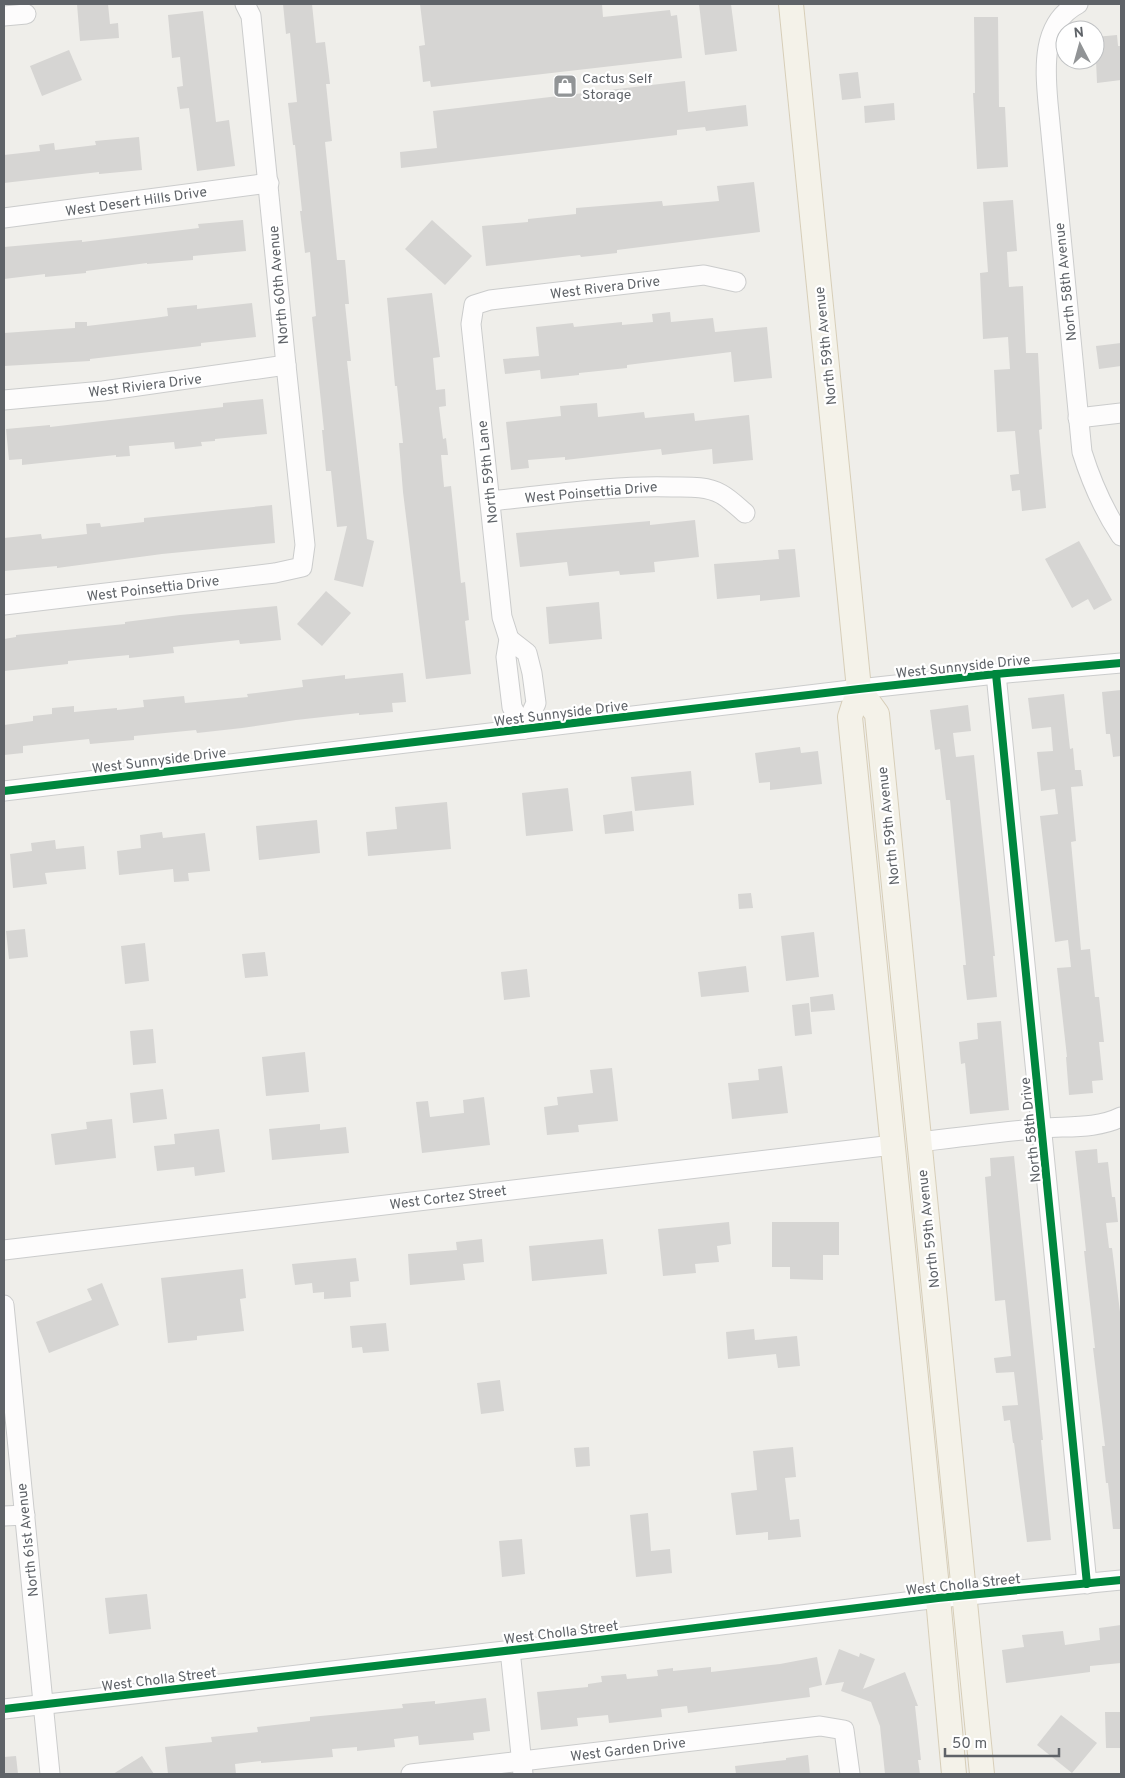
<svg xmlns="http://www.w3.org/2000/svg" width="1125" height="1778" viewBox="0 0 1125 1778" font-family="Overpass,sans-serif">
<rect width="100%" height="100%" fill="#efeeea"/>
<!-- building -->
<g fill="#d6d5d3">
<path d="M77 4H108L110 24 118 23 119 38 80 41Z"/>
<path d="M283 4H312L316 43 325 42 330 84H326L332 141 325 142 337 260H345L349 304H345L351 361H347L367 539 374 541 363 587 334 580 347 526 337 527 331 471H326L322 430H324L312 317 316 316 310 252 305 253 300 211H302L295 145H293L288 103 297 102 290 33 286 34Z"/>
<path d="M420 4H602L603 17 670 10 671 16 677 15 682 58 431 87 430 81 423 82 419 46 425 45Z"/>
<path d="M699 4H731L737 51 705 55Z"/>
<path d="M203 11 216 122 229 120 235 166 197 171 189 108 180 109 177 87 183 86 180 57 172 58 168 15Z"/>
<path d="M974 17H998L999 107H1005L1008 167 977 169 973 93H975Z"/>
<path d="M1117 35 1118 46H1121V80L1097 83 1095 37Z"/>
<path d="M69 50 82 80 42 96 30 66Z"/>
<path d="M858 72 861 98 842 100 839 74Z"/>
<path d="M685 81 688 112 746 105 748 126 706 131 705 127 677 130V135L401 168 400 152 437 148 433 111Z"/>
<path d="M894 103 895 120 865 123 864 106Z"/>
<path d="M139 137 142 170 99 174V172L4 183V155L40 151 39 145 54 143 55 150 96 145 95 141Z"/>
<path d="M754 182 760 232 617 250V253L581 257 580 255 486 266 482 226 528 222V219L576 214V208L662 201 663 206 719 201 717 186Z"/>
<path d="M1013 200 1017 251 1007 252 1009 287 1023 286 1026 353H1038L1042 429 1039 430 1046 508 1022 511 1020 490 1012 491 1010 475 1019 474 1015 431 997 432 994 370 1010 369 1008 337 983 339 980 273 988 272 983 202Z"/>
<path d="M243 220 246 251 193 256V260L147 264V263L86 271V273L45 277V274L4 279V247L82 240V242L199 228 198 224Z"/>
<path d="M432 220 472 256 445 285 405 249Z"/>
<path d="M432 293 440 357 433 358 436 390 445 389 446 406 439 407 443 439 446 438 448 455H441L444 487 451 486 461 583 465 582 469 620 465 621 471 674 426 679 403 492 399 443H403L397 386H395L387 298Z"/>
<path d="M252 303 256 337 201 343V346L90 359V361L4 366V333L75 328V322H87V326L154 318 168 316 167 308 197 305V309Z"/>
<path d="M670 312 671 322 713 318 715 332 767 327 772 378 734 382 731 352 627 365V368L579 373V375L541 379 540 370 505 374 503 359 539 356 536 327 573 323 574 327 622 322V325L653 322 652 314Z"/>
<path d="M1121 343V366L1099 369 1096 346Z"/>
<path d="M263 399 267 434 215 439V441L201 442 202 446 175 449 174 442 129 446 130 456 116 457V455L22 465V459L9 460 6 429 50 425V427L171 413 223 407V403Z"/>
<path d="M597 403 598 417 644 412 645 418 694 413 695 421 749 415 753 460 713 464 712 449 662 455 661 449 565 460V457L528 460 529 468 511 470 506 422 561 416 560 406Z"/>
<path d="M272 505 275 543 162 554 57 568V566L4 571V538L41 534 42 539 87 534 86 524 100 523 101 527 144 522V518Z"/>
<path d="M695 520 699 557 654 562 655 572 620 575 619 571 569 576 567 562 520 567 516 533 650 521V525Z"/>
<path d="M1079 541 1112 600 1094 610 1088 599 1072 608 1045 559Z"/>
<path d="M795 549 800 597 760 601V595L717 599 714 564 779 559 778 550Z"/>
<path d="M326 591 351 613 322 646 297 624Z"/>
<path d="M599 602 602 639 549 644 546 607Z"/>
<path d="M277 606 281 640 240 644 239 640 173 647 174 653 129 658V655L68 661V664L4 671V639L16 637V635L125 624V622L180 615Z"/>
<path d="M403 673 406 702 392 703 393 712 359 715V713L296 720 242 728 197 733 196 730 134 736V740L90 744 89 739 23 746V753L4 755V725L33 721V716L52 714V708L74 706V712L117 708V710L144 707 143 700 184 696 185 703 248 697 247 694 303 687 302 680 345 675V679Z"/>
<path d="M1121 690V756L1113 757 1110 734H1106L1102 692Z"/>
<path d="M1064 694 1070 749 1073 748 1075 770H1081L1083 786 1071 787 1076 841 1071 842 1081 950 1090 949 1095 997H1099L1104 1042H1099L1103 1080 1092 1081 1093 1093 1069 1095 1066 1057H1067L1057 968 1071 967 1068 940 1055 942 1040 816 1058 814 1055 789 1041 791 1037 752 1053 751 1051 727 1032 729 1028 698Z"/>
<path d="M968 705 971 731 953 733 956 757 974 755 995 956H993L997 997 967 1000 963 965H966L950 800H946L940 749 935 750 930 710Z"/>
<path d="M800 747 801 753 818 751 822 784 770 790V782L759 783 755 753Z"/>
<path d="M691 771 694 805 635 811 631 777Z"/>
<path d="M568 788 573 831 526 836 522 793Z"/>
<path d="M447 802 451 849 368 856 366 832 397 829 395 807Z"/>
<path d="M632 811 634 831 605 834 603 815Z"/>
<path d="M317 820 320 853 259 860 256 826Z"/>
<path d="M162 832 163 838 205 833 210 871 188 873 189 881 174 882 173 869 119 875 117 851 141 848 140 835Z"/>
<path d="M55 840 56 849 84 846 86 869 45 873 47 884 13 888 10 854 32 851 31 843Z"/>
<path d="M751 893 753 908 739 909 738 894Z"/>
<path d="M25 929 28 957 9 959 6 931Z"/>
<path d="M814 932 819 977 786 981 781 936Z"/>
<path d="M145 943 149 981 125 984 121 946Z"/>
<path d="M265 952 268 976 245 978 242 954Z"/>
<path d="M746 966 749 992 701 997 698 972Z"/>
<path d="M527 969 530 997 504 1000 501 972Z"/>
<path d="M833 994 835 1010 811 1012 810 997Z"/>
<path d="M809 1003 812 1034 795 1036 792 1005Z"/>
<path d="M1001 1021 1009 1110 970 1114 965 1063 961 1064 959 1042 978 1039 977 1023Z"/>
<path d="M153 1029 156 1063 133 1065 130 1031Z"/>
<path d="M305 1052 309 1092 266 1096 262 1057Z"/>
<path d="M782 1066 788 1113 732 1119 728 1083 759 1080 758 1069Z"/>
<path d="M612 1068 618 1121 578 1125 579 1132 547 1135 544 1107 558 1105 557 1097 593 1093 590 1070Z"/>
<path d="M163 1089 167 1119 133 1123 130 1093Z"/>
<path d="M484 1097 490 1145 422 1153 416 1102 428 1101 430 1117 464 1113 463 1100Z"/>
<path d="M112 1119 116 1158 55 1165 51 1134 87 1129 86 1122Z"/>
<path d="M320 1124V1130L346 1127 349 1153 272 1160 269 1129Z"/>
<path d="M219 1129 225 1172 195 1176 194 1167 157 1171 154 1146 175 1144 174 1134Z"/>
<path d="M1097 1149 1098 1163 1108 1162 1112 1197H1115L1118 1222 1106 1223 1109 1248H1112L1121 1320V1334H1120L1121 1348V1529H1113L1108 1483H1106L1102 1446H1105L1093 1348H1095L1084 1251H1086L1075 1151Z"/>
<path d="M1014 1156 1043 1440H1041L1051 1540 1027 1542 1014 1443H1013L1010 1420 1004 1421 1002 1406 1018 1405 1014 1372 996 1373 994 1358 1011 1356 1005 1300 995 1301 985 1177 991 1176 990 1158Z"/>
<path d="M729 1222 731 1244 717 1246 719 1262 695 1264 696 1273 663 1276 658 1229Z"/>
<path d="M772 1222H839V1255H823V1280L790 1279V1267H772Z"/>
<path d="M482 1239 484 1262 463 1264 465 1280 410 1285 408 1254 457 1250 456 1242Z"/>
<path d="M603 1239 607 1274 532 1281 529 1246Z"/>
<path d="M356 1258 359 1281 350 1282 351 1297 324 1299V1292L313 1293 312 1283 295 1285 292 1264Z"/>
<path d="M243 1269 246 1298 240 1299 244 1331 197 1336V1340L168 1343 161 1278Z"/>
<path d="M102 1283 119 1325 49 1353 36 1322 92 1300 87 1289Z"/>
<path d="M386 1323 389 1351 363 1353 362 1347 352 1348 350 1326Z"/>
<path d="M754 1329 755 1340 797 1336 800 1366 778 1368 776 1354 728 1359 726 1332Z"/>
<path d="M500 1380 504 1411 481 1414 477 1383Z"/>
<path d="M589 1447 590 1466 576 1467 574 1448Z"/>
<path d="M793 1447 796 1477 785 1478 790 1520 799 1519 801 1537 768 1540V1532L736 1535 731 1493 757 1490 753 1451Z"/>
<path d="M648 1513 651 1551 670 1549 672 1573 636 1577 630 1515Z"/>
<path d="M522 1539 525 1574 502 1577 499 1541Z"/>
<path d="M147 1594 151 1629 109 1634 105 1598Z"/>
<path d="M1121 1625V1663L1090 1666V1672L1006 1683 1002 1650 1024 1647 1022 1635 1063 1631 1065 1645 1100 1640 1099 1628Z"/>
<path d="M839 1649 859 1657 860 1653 875 1659 863 1689 905 1672 918 1706H915L921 1760H918L920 1774H885L880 1726 871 1702 841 1691 844 1682 825 1685Z"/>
<path d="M817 1657 822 1685 809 1688 810 1697 688 1713 687 1706 661 1709 662 1717 609 1723 608 1715 577 1718 578 1726 541 1730 537 1692 588 1687V1684L602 1682 601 1676 626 1674 627 1679 658 1676 657 1670 673 1668V1671L711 1667V1672L780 1664Z"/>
<path d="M486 1698 490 1731 473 1733 474 1740 419 1745 418 1736 394 1739 395 1747 357 1751V1747L332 1749 333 1757 261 1763V1761L235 1764 236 1774H168L165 1747 212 1742 211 1737 258 1732 257 1727 310 1721V1717L403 1708 402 1704 435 1701V1704Z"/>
<path d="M1105 1712H1121V1748H1106Z"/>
<path d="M1061 1715 1097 1743 1072 1773 1037 1745Z"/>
<path d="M808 1755 810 1774H736L735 1766 786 1760V1758Z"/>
<path d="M16 1756 18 1774H4V1757Z"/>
<path d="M142 1756 154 1774H113Z"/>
</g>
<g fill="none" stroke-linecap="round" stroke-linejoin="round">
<!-- minor casing -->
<g stroke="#cbcccc" stroke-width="21">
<g id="minor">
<path d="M1078 4C1041 23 1045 69 1048 103L1082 452C1092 484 1103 509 1121 536"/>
<path d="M4 16 26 14"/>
<path d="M4 218 269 183"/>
<path d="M4 400 103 391 286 365"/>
<path d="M1078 418 1121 413"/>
<path d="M490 501C551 495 611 485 673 487 688 487 707 486 721 494 730 499 738 507 745 513"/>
<path d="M4 605 275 573 302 567 305 545 286 365 251 16 245 4"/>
<path d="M509 639 527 653 532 673 536 703 524 729"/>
<path d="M996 674 1087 1584"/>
<path d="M524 729 512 707 506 657 509 639 502 617 471 324 474 305 490 300 704 275 736 282"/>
<path d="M4 791 859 689 996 674 1121 663"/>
<path d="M919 1142C960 1137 1001 1132 1042 1128 1068 1126 1097 1129 1121 1117"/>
<path d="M4 1250 893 1145"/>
<path d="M4 1305 50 1774"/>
<path d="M4 1516 25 1515"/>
<path d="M510 1650 523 1774"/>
<path d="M4 1709 591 1641 938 1598 1121 1580"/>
<path d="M411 1774 820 1726 844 1730 850 1774"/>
</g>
</g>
<!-- major casing -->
<g stroke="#d7ceb8" stroke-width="26">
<g id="major">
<path d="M791 4 859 689 850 717 938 1598 954 1774"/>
<path d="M859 689 877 714 982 1774"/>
</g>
</g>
<!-- minor -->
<use href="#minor" stroke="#fdfcfc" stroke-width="19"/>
<!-- major -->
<use href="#major" stroke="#f4f2e9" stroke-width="24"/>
<!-- cycleway casing -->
<g stroke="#fff" stroke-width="11">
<g id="cycleway">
<path d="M996 674 1087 1584"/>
<path d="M4 791 859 689 996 674 1121 663"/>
<path d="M4 1709 591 1641 938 1598 1121 1580"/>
</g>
</g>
<!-- cycleway -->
<use href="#cycleway" stroke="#00873e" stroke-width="8"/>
</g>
<!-- icons -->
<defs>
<g id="shop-square" transform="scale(1.25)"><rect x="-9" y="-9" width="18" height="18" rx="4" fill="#919496" stroke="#fff"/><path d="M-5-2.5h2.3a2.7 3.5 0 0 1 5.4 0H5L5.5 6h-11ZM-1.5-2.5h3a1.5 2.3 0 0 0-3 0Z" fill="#fff"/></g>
</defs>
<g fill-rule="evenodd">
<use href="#shop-square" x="565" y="86"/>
</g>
<g text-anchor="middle" stroke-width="4.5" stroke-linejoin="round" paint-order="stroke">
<!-- poi labels -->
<g font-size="14" fill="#5f6368" stroke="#fff" text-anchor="start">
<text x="582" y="83">Cactus Self<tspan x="582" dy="16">Storage</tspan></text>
</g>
<!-- street labels -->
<g font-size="14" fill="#5f6368" stroke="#fff">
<text transform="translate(136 201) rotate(-8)" y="5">West Desert Hills Drive</text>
<text transform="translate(1065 282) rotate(-96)" y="5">North 58th Avenue</text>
<text transform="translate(278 285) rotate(-95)" y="5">North 60th Avenue</text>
<text transform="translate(605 287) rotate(-7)" y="5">West Rivera Drive</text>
<text transform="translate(825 346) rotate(-96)" y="5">North 59th Avenue</text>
<text transform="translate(145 385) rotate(-7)" y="5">West Riviera Drive</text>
<text transform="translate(487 472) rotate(-96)" y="5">North 59th Lane</text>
<text transform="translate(591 492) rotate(-5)" y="5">West Poinsettia Drive</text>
<text transform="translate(153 588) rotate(-7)" y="5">West Poinsettia Drive</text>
<text transform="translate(963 666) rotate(-6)" y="5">West Sunnyside Drive</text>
<text transform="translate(561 713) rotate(-7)" y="5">West Sunnyside Drive</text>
<text transform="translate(159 760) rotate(-7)" y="5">West Sunnyside Drive</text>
<text transform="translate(888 826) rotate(-96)" y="5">North 59th Avenue</text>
<text transform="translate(1030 1130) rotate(-96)" y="5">North 58th Drive</text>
<text transform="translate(448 1197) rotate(-7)" y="5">West Cortez Street</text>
<text transform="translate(928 1229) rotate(-96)" y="5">North 59th Avenue</text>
<text transform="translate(27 1540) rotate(-96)" y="5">North 61st Avenue</text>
<text transform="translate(963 1584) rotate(-6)" y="5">West Cholla Street</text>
<text transform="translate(561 1632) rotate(-7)" y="5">West Cholla Street</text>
<text transform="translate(159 1679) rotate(-7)" y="5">West Cholla Street</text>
<text transform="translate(628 1749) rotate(-7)" y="5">West Garden Drive</text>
</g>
</g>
<!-- border -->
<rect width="1125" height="1778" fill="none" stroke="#5f6368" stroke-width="10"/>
<!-- north arrow -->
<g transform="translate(1080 45) rotate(354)"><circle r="24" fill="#ffffff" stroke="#bfc1c3"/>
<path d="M0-4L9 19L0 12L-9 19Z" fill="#919496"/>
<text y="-8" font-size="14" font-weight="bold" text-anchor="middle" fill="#5f6368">N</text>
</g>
<!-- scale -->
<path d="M945 1748v8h114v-8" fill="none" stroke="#5f6368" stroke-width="2.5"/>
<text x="952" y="1748" font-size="15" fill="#5f6368" stroke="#ffffff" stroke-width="4" paint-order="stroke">50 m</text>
</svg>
